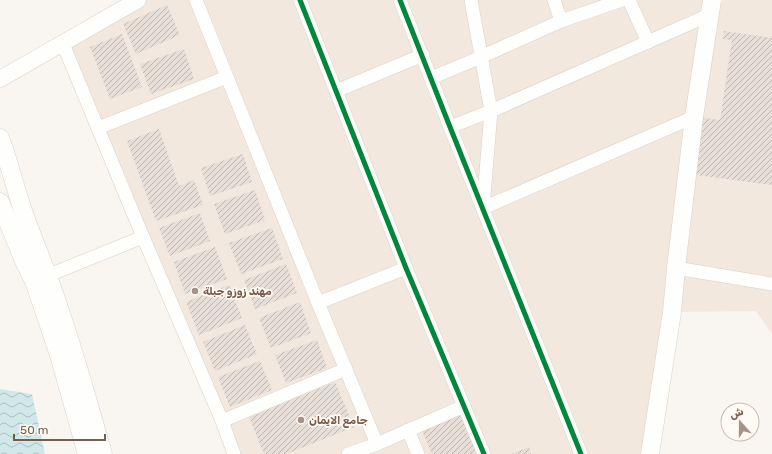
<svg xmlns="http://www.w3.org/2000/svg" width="772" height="454" viewBox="0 0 772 454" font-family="Rubik,'Noto Sans Arabic',sans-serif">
<defs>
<pattern id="water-waves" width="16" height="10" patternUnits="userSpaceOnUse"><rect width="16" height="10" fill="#d0e8ea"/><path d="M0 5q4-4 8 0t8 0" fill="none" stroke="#aebfc0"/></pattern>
<pattern id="building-hatch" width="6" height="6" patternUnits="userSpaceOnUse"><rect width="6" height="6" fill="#e6ded7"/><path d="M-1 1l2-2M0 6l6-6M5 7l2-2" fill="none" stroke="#bfb7b1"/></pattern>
</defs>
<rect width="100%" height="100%" fill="#f9f5f0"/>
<!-- residential -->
<path fill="#f2e8de" d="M138 0H708L709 15 723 0H772V334L756 311 672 312 651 449 639 454H235L63 44Z"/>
<!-- water -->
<path fill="url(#water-waves)" d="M0 389 32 394 45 454H0Z"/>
<!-- building -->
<g fill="url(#building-hatch)">
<path d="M167 5 180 35 136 54 123 24Z"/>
<path d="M724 31 772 38V185L689 174 697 117 720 120 732 40 723 39Z"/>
<path d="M122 34 142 87 110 99 90 47Z"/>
<path d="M184 49 194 79 151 94 140 64Z"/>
<path d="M159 129 179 186 194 180 203 205 156 221 127 141Z"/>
<path d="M243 154 252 182 210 196 201 168Z"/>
<path d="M255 190 265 220 225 234 214 204Z"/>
<path d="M200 213 210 241 170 256 159 228Z"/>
<path d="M272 228 283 259 241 274 229 243Z"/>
<path d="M215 247 227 279 185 294 174 262Z"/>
<path d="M286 264 297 293 255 309 244 280Z"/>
<path d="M229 285 242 318 199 335 186 302Z"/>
<path d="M300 302 311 333 271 348 259 318Z"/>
<path d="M245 325 257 354 215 371 203 342Z"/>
<path d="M317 340 327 368 286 383 275 355Z"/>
<path d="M260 361 272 390 230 407 218 377Z"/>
<path d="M335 382 354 427 286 454H264L249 417Z"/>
<path d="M460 415 477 454H432L422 431Z"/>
<path d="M529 447 531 454H511Z"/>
</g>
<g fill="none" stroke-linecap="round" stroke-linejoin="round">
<!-- minor casing -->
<g stroke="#d7d1cb" stroke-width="14">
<g id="minor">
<path d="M196 0 318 303 377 444"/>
<path d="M300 0 406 268 484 454"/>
<path d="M400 0 450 127 581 454"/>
<path d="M471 0 491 111 483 208 694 117"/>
<path d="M554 0 561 21"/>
<path d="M629 0 648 42"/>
<path d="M63 44 143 237 222 421 234 454"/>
<path d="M431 78 481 57 561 21 622 0"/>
<path d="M336 91 423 55"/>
<path d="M450 127 491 111 709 15"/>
<path d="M98 128 227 77"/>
<path d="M676 268 772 284"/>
<path d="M39 279 143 237"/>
<path d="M318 303 406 268"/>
<path d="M222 421 346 369"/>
<path d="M408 430 418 454"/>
<path d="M348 454 377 444 464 406"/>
</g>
</g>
<!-- tertiary casing -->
<g stroke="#d7d1cb" stroke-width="17">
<path id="tertiary" d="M0 79 138 0"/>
</g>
<!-- secondary casing -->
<g stroke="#d9d2cb" stroke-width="19">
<g id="secondary">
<path d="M0 138C9 162 15 187 23 211 35 245 50 279 61 314 77 360 89 407 103 454"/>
<path d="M0 202 24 261 34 281 46 316 59 355 87 454"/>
<path d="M650 454 672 312 676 268 694 117 712 0"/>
</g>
</g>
<!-- minor -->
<use href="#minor" stroke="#fefefd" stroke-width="13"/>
<!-- tertiary -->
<use href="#tertiary" stroke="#fefefd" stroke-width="16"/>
<!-- secondary -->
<use href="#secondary" stroke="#fefefd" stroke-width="18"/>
<!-- cycleway casing -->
<g stroke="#fffaf3" stroke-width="8">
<g id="cycleway">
<path d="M300 0 406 268 484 454"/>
<path d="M400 0 450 127 581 454"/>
</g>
</g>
<!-- cycleway -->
<use href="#cycleway" stroke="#00873e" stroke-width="5"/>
</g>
<!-- markers -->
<g fill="#a69286" stroke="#fffaf3" stroke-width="1.5">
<circle cx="195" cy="291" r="4"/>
<circle cx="301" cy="420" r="4"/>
</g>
<g text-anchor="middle" stroke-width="3.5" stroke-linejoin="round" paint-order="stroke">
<!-- poi labels -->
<g font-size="11" font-weight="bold" fill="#7a5c4d" stroke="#fffaf3" text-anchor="start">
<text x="203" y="295">مهند زوزو جبلة</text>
<text x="309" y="424">جامع الايمان</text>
</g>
</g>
<!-- north arrow -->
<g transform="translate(740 422) rotate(339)"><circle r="19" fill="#fffaf3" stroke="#cabbb1"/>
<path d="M0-3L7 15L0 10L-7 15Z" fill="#a69286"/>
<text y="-6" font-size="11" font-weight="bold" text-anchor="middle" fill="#7a5c4d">ش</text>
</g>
<!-- scale -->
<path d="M14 434v6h91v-6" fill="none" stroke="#7a5c4d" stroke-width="2"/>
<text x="20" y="434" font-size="12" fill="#7a5c4d" stroke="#fffaf3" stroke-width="3" paint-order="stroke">50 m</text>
</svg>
